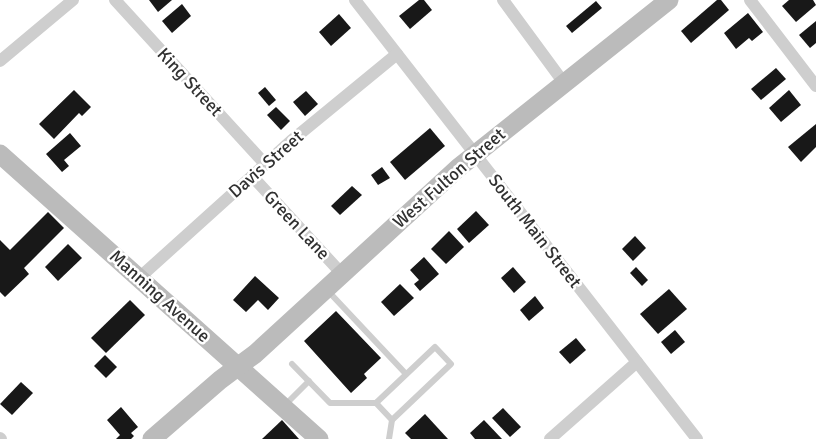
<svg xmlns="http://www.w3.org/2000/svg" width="816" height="439" viewBox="0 0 816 439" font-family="Signika,sans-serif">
<rect width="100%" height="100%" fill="#fff"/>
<!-- building -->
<g fill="#181818">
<path d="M149 0H172L158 12Z"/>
<path d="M419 0H424L432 10 410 29 399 16Z"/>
<path d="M717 0H721L729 10 691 43 681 31Z"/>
<path d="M789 0H813L816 5 796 22 782 6Z"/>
<path d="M596 1 602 8 572 33 566 26Z"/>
<path d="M182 4 191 16 172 33 162 21Z"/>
<path d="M748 13 763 32 752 41 749 38 736 49 724 33Z"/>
<path d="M339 14 351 28 331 46 319 32Z"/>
<path d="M816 21V43L810 48 799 35Z"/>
<path d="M776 68 786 79 761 100 751 89Z"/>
<path d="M265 87 276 100 269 106 258 93Z"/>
<path d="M74 90 91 107 82 116 79 113 54 139 39 124Z"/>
<path d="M789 90 801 105 781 122 769 108Z"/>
<path d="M306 91 318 104 305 116 293 102Z"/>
<path d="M276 107 290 121 281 130 267 115Z"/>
<path d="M816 124V147L801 162 788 147Z"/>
<path d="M430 128 445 146 405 180 390 162Z"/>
<path d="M70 133 81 146 64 160 69 166 62 172 46 154Z"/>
<path d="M382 167 390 178 378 185 371 175Z"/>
<path d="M352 186 362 195 340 215 331 206Z"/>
<path d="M476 211 489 225 469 243 457 229Z"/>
<path d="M48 212 64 228 24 268 29 274 5 297 0 292V240L10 250Z"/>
<path d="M449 231 464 247 446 264 431 249Z"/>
<path d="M635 236 646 248 633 261 622 249Z"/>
<path d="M68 244 82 258 58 281 45 267Z"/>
<path d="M424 257 439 274 420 291 414 284 419 280 410 270Z"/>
<path d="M513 267 526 282 514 293 501 278Z"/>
<path d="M636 267 648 280 642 286 630 273Z"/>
<path d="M255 276 279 298 268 310 258 300 246 312 233 300Z"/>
<path d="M400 284 414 298 394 316 381 302Z"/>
<path d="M669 289 687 309 658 334 640 314Z"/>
<path d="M535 296 544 308 529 321 520 310Z"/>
<path d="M130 300 145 315 106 353 91 338Z"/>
<path d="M336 311 381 358 364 374 367 378 351 393 304 341Z"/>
<path d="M675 330 685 342 671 354 661 342Z"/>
<path d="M576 338 586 350 570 364 559 352Z"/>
<path d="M105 355 117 367 106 378 94 366Z"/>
<path d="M21 382 33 393 12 415 0 404Z"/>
<path d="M121 407 138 427 131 433 134 436 131 439H116L120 435 107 420Z"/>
<path d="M503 408 521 427 510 437 492 418Z"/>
<path d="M425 414 448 439H411L405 433Z"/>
<path d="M282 420 299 439H262Z"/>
<path d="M484 420 502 439H475L470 433Z"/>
</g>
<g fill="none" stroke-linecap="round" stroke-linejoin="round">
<!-- lane -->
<g stroke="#cecece" stroke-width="6">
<path d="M328 291 406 374"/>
<path d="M292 364 330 403H376L435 347 451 364 392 420 389 439"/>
<path d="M376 403 392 420"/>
<path d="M285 405 309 381"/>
</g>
<!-- street -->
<g stroke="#cecece" stroke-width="12">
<path d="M115 0 265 164"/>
<path d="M355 0 697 439"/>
<path d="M503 0 564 83"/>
<path d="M750 0 816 86"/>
<path d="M0 61 73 0"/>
<path d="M252 176 342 274"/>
<path d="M139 278 291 141 397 54"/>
<path d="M0 438 1 439"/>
<path d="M550 439 637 362"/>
</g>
<!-- secondary -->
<g stroke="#bbb" stroke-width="19">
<path d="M0 154 319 439"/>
<path d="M152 439 220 380 255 354 458 168 669 0"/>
</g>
</g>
<g text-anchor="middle" stroke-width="5" stroke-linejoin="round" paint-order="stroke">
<!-- street labels -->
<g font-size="18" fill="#313131" stroke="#fff">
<text transform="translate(190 82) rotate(47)" y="6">King Street</text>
<text transform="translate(266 164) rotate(-41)" y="6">Davis Street</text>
<text transform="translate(449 178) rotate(-41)" y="6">West Fulton Street</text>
<text transform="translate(297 225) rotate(47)" y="6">Green Lane</text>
<text transform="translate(535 231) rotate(52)" y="6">South Main Street</text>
<text transform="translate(160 296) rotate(42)" y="6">Manning Avenue</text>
</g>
</g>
</svg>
